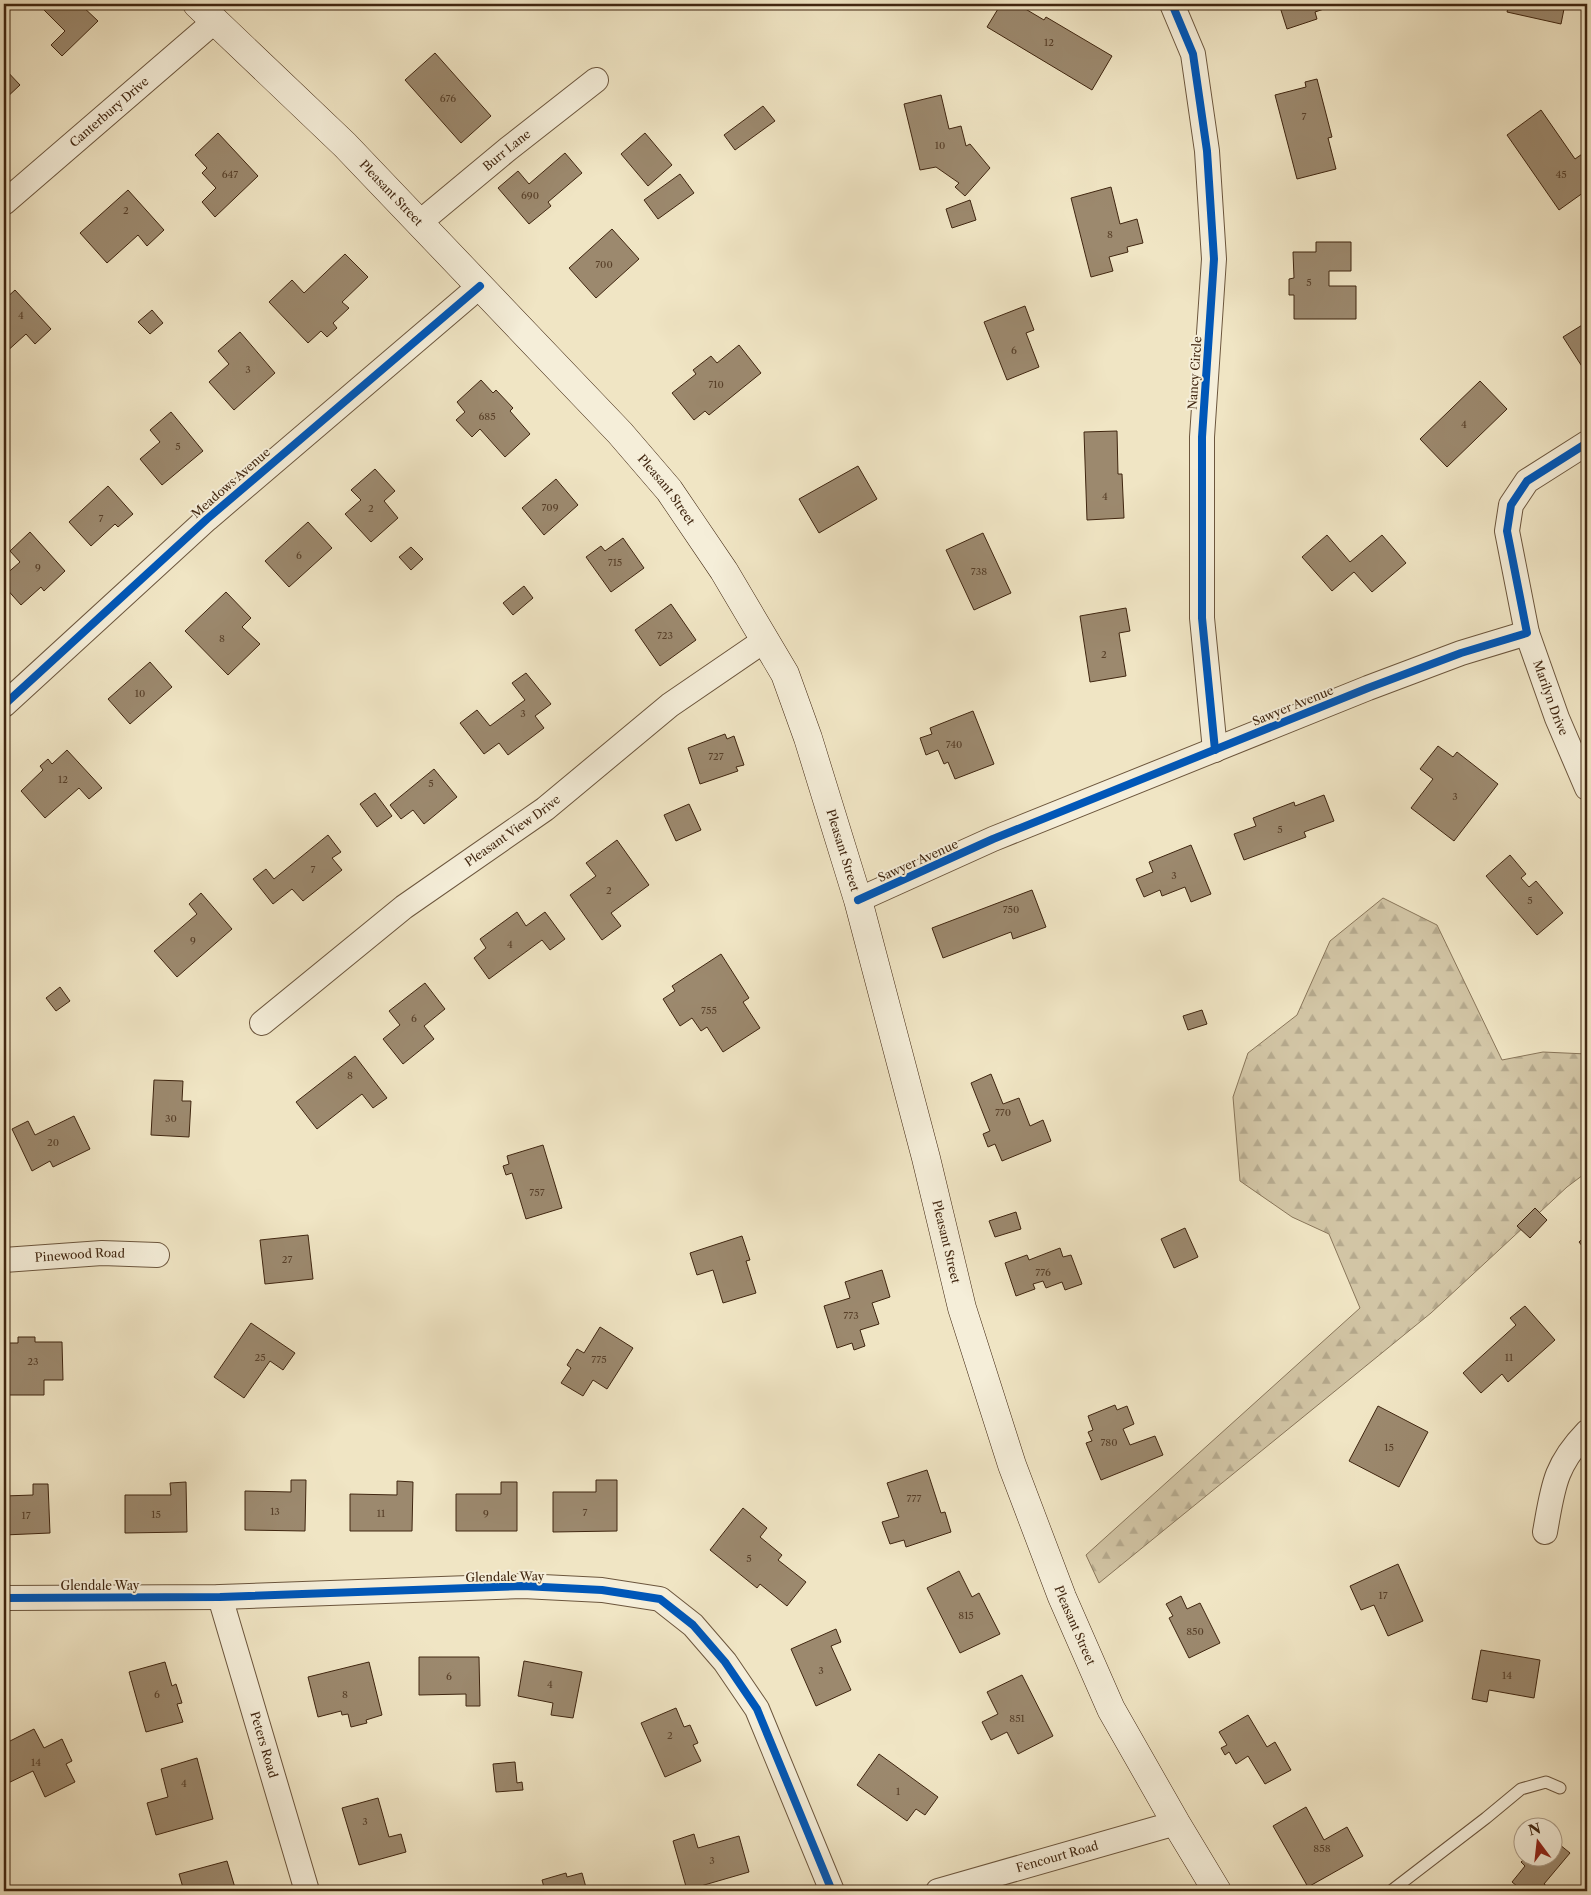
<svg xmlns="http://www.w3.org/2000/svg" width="1591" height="1895" viewBox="0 0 1591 1895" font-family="'Libre Caslon Text',serif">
<defs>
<pattern id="forest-firs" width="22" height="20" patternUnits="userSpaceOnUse" patternTransform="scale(1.25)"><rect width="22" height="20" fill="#d2c5a5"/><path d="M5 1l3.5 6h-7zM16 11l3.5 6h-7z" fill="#b5a98d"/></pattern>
</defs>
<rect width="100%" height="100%" fill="#f0e5c4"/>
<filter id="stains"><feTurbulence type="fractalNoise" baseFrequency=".004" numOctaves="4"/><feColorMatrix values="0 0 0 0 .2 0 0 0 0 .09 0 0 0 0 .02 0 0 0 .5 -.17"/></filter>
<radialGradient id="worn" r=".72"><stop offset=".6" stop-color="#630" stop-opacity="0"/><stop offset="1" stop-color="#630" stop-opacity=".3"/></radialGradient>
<!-- forest -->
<path fill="url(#forest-firs)" stroke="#89765a" d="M1383 898 1437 925 1502 1060 1543 1052 1587 1054V1172L1567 1187 1431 1313 1099 1583 1086 1555 1360 1308 1329 1234 1292 1217 1240 1181 1233 1097 1248 1053 1297 1015 1330 941Z"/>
<!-- building -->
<g fill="#9c896e" stroke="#402610">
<path d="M38 4H80L98 21 62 56 51 45 65 31Z"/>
<path d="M1001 4H1017L1044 20 1046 17 1112 56 1092 90 987 27Z"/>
<path d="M1279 4H1335L1336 5 1315 12 1317 19 1287 29Z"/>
<path d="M1509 4H1565L1561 24 1507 12Z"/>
<path d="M435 53 491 116 461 143 405 80Z"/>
<path d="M4 68 20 85 4 100Z"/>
<path d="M1317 79 1332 137 1328 138 1336 169 1297 179 1275 95 1306 87 1305 82Z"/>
<path d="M941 95 949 129 961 126 966 146 970 144 990 168 965 196 955 187 959 183 936 167 920 170 904 104Z"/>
<path d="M763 106 775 121 735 150 724 135Z"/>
<path d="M1541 110 1575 159 1585 152 1587 156V190L1559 210 1507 135Z"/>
<path d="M218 133 258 176 215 217 202 202 216 188 202 173 207 168 195 155Z"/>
<path d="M645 133 672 165 648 186 621 154Z"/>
<path d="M565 153 582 173 548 202 551 206 529 224 498 188 518 171 529 184Z"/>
<path d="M680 174 694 193 658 219 644 200Z"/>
<path d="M1111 187 1120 224 1137 219 1143 243 1127 247 1128 252 1109 257 1113 271 1091 277 1071 198Z"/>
<path d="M128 190 164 230 147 246 138 235 107 263 80 233Z"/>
<path d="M970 200 976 220 952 228 946 209Z"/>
<path d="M612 229 639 259 596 298 569 268Z"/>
<path d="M1316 242H1351V271H1329V286H1356V319H1294V295H1289V279L1294 278 1293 252H1316Z"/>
<path d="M345 254 368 277 342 302 349 308 333 323 337 328 327 337 321 331 308 343 269 302 292 280 304 293Z"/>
<path d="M15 290 51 329 35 344 26 334 4 354V300Z"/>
<path d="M1025 306 1034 330 1026 333 1039 367 1007 380 984 322Z"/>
<path d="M152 310 163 323 150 334 138 322Z"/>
<path d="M1587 322V365L1583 368 1563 337Z"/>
<path d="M240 332 275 373 234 410 209 382 229 364 218 351Z"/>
<path d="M739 345 761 373 709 415 705 411 694 420 672 393 696 374 693 370 711 356 717 363Z"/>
<path d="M481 380 493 393 496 390 513 408 510 411 530 434 505 457 480 429 472 437 456 420 465 412 457 402Z"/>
<path d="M1480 381 1507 409 1447 467 1420 439Z"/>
<path d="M171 412 203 451 162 485 140 459 160 442 150 430Z"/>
<path d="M1117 431 1118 474H1122L1124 518 1087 520 1084 432Z"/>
<path d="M858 466 877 499 819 533 799 499Z"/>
<path d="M375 469 395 491 384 501 398 518 371 542 345 514 361 500 351 490Z"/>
<path d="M556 479 578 505 544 535 522 508Z"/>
<path d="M108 486 133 514 118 527 115 524 91 546 69 522Z"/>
<path d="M308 522 332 548 289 587 265 561Z"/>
<path d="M30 532 65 571 44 591 41 587 21 605 4 586V576L20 562 10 551Z"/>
<path d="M983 533 1011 593 974 610 946 550Z"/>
<path d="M1327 535 1350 562 1382 535 1406 563 1372 592 1354 572 1332 591 1302 557Z"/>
<path d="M623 538 644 568 611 592 586 557 601 546 605 551Z"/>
<path d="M411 547 423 559 411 570 399 557Z"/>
<path d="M524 586 533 598 513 615 503 603Z"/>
<path d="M226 592 251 618 242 627 260 644 228 675 185 631Z"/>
<path d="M671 604 696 640 660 666 635 630Z"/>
<path d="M1126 608 1130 631 1119 633 1126 676 1090 682 1080 616Z"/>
<path d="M150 662 172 687 130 724 108 699Z"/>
<path d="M526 673 551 704 535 716 544 728 508 755 499 743 484 754 460 723 477 710 490 726 525 700 512 683Z"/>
<path d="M973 711 994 764 955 779 948 762 944 764 938 750 926 755 920 738 932 734 930 728Z"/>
<path d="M725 734 727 739 734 736 744 765 736 767 738 771 700 784 688 748Z"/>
<path d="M1438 746 1453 757 1457 752 1498 784 1454 841 1411 808 1433 779 1420 769Z"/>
<path d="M67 750 102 788 89 799 79 788 45 818 21 791 43 770 40 766 48 759 52 764Z"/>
<path d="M434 769 457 797 424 824 413 810 401 819 390 805Z"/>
<path d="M375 793 392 816 377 827 360 804Z"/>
<path d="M1324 795 1334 821 1304 832 1306 837 1244 860 1234 834 1256 826 1253 818 1294 802 1295 806Z"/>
<path d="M689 804 701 830 676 841 664 815Z"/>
<path d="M328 835 341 852 332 858 342 870 303 901 292 889 273 904 253 879 266 869 274 879Z"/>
<path d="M617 840 649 885 611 913 621 926 602 940 570 895 596 876 586 863Z"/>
<path d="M1191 845 1211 894 1191 902 1185 887 1162 896 1160 890 1144 897 1136 879 1153 872 1149 862Z"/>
<path d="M1510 855 1526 874 1521 878 1529 887 1536 881 1563 913 1537 935 1486 876Z"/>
<path d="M1032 890 1046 927 1013 939 1011 932 943 958 932 928Z"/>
<path d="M201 893 232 929 177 977 154 951 197 914 189 904Z"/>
<path d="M517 912 526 926 545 912 565 939 550 950 542 940 489 979 474 958 486 948 480 939Z"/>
<path d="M721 954 749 998 743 1002 760 1028 723 1052 707 1027 701 1031 692 1018 680 1026 663 999 675 991 672 986Z"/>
<path d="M425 983 445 1009 424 1026 434 1039 403 1064 383 1039 400 1025 389 1011Z"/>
<path d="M60 987 70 1001 56 1011 46 998Z"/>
<path d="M1202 1010 1207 1024 1188 1030 1183 1016Z"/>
<path d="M355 1056 387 1098 373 1108 362 1094 317 1129 296 1102Z"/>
<path d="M991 1074 1003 1104 1019 1098 1030 1126 1043 1120 1051 1141 1002 1161 995 1144 988 1147 983 1134 990 1131 971 1083Z"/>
<path d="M154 1080 183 1081 182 1101H191L189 1137 151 1135Z"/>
<path d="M74 1116 90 1149 53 1167 50 1161 32 1171 12 1129 28 1121 35 1135Z"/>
<path d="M543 1145 562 1208 526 1219 512 1173 506 1175 503 1166 509 1164 507 1156Z"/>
<path d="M1535 1208 1547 1220 1530 1238 1517 1226Z"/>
<path d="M1016 1212 1021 1229 995 1237 989 1221Z"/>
<path d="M1185 1228 1198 1257 1174 1268 1161 1239Z"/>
<path d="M308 1235 313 1279 265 1284 260 1240Z"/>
<path d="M1587 1235V1252L1579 1242Z"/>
<path d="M742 1236 750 1260 746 1261 756 1293 723 1303 713 1270 697 1275 690 1253Z"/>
<path d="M1060 1248 1063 1257 1071 1255 1082 1284 1065 1290 1062 1282 1046 1288 1043 1281 1033 1284 1035 1289 1016 1296 1005 1263 1027 1255 1029 1260Z"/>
<path d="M882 1270 890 1297 872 1303 879 1324 860 1330 865 1346 854 1350 852 1343 837 1348 824 1306 850 1298 845 1282Z"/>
<path d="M1525 1306 1555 1340 1508 1382 1502 1374 1481 1393 1463 1373 1516 1325 1510 1318Z"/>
<path d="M251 1323 295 1353 283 1370 270 1361 244 1398 214 1377Z"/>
<path d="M600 1327 633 1348 607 1389 593 1380 583 1396 561 1383 571 1368 567 1365 577 1349 584 1353Z"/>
<path d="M18 1337H35V1342H62L63 1380H44V1395H4V1343H18Z"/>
<path d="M1115 1405 1117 1410 1127 1406 1134 1424 1123 1429 1130 1445 1155 1436 1163 1455 1101 1480 1086 1443 1092 1441 1088 1432 1093 1430 1088 1416Z"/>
<path d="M1378 1406 1428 1432 1399 1487 1349 1461Z"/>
<path d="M927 1470 941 1513 945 1512 951 1532 906 1547 904 1540 890 1544 882 1522 899 1517 887 1483Z"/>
<path d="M291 1480H306L305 1531 245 1530V1491L291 1492Z"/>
<path d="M596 1480H617V1531L553 1532V1492H596Z"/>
<path d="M397 1481 413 1482 412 1531H350V1494L397 1495Z"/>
<path d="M186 1482 187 1532 125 1533V1495H171L170 1483Z"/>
<path d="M501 1482H517V1531H456V1494H501Z"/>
<path d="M33 1484H48L50 1533 4 1535V1496L33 1495Z"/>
<path d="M743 1508 767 1528 760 1537 782 1555 778 1560 806 1582 787 1606 760 1584 757 1588 710 1550Z"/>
<path d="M1398 1564 1423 1621 1388 1636 1374 1605 1361 1610 1350 1586Z"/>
<path d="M959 1571 972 1597 979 1593 1000 1634 960 1653 927 1588Z"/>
<path d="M1181 1596 1187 1609 1200 1603 1220 1643 1189 1658 1169 1618 1173 1616 1166 1604Z"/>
<path d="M836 1629 841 1642 831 1646 851 1690 816 1706 791 1649Z"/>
<path d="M1481 1650 1540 1660 1534 1698 1489 1690 1487 1702 1472 1699Z"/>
<path d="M419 1657H479L480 1706H466V1694L419 1695Z"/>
<path d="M524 1661 582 1672 573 1718 551 1715 553 1703 518 1696Z"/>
<path d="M165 1662 172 1686 176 1684 182 1703 177 1704 183 1722 146 1732 129 1672Z"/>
<path d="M369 1662 382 1715 366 1720 367 1723 351 1727 348 1714 342 1715 341 1711 318 1717 308 1677Z"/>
<path d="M1022 1675 1053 1736 1018 1754 1007 1732 991 1740 982 1722 998 1714 987 1692Z"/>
<path d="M676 1708 684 1727 690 1725 698 1743 693 1745 701 1761 665 1777 641 1723Z"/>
<path d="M1248 1715 1267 1747 1275 1742 1291 1770 1265 1784 1248 1756 1236 1764 1229 1752 1225 1755 1221 1748 1227 1745 1219 1732Z"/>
<path d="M34 1729 44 1748 62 1739 72 1761 66 1764 75 1782 45 1797 33 1771 4 1785V1744Z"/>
<path d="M879 1754 938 1797 925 1815 916 1809 907 1821 857 1785Z"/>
<path d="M197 1758 213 1819 156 1835 147 1803 168 1797 161 1769Z"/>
<path d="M515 1762 517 1783 522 1782 523 1790 496 1792 493 1764Z"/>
<path d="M378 1798 389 1837 401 1834 406 1852 359 1865 342 1808Z"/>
<path d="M1306 1807 1324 1840 1347 1827 1363 1856 1308 1887 1273 1826Z"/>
<path d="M694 1834 698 1848 739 1836 749 1872 687 1890 673 1841Z"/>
<path d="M1554 1840 1570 1853 1544 1884 1553 1891H1523L1512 1882 1525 1866 1521 1862 1525 1858H1554Z"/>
<path d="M227 1861 236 1891H184L179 1874Z"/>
<path d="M566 1873 567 1877 582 1873 587 1891H545L542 1880Z"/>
</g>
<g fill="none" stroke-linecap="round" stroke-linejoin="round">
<!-- service casing -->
<g stroke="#6c563d" stroke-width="13">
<path id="service" d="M1391 1891 1486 1818 1521 1789 1546 1782 1560 1788"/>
</g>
<!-- minor casing -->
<g stroke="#6c563d" stroke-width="26">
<g id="minor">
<path d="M1172 4 1193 54 1207 151 1214 259 1202 437V618L1215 750"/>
<path id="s1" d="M4 203 215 21"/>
<path id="s2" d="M419 223 508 149 596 80"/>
<path id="s3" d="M1527 633 1557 718 1587 788"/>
<path d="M4 705 207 519 480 286"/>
<path d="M858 900 993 839 1368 688 1461 653 1527 633 1507 531 1511 505 1527 481 1587 443"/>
<path id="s4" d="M262 1023 404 907 545 809 670 705 765 640"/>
<path id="s5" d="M4 1260 102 1253 157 1255"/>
<path d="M1545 1532C1553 1488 1554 1466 1587 1432"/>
<path id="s6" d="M220 1597 307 1891"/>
<path d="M4 1598 220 1597 523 1586 602 1590 660 1599 693 1625 725 1662 757 1709 832 1891"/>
<path id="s7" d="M938 1891 1176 1823"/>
</g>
</g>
<!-- secondary casing -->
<g stroke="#402610" stroke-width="29">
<g id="secondary">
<path id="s8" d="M197 4 345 145 620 433 669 490 724 571 785 674 808 738 858 900 926 1158 962 1308 1012 1465 1062 1597 1111 1709 1176 1823 1217 1891"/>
</g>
</g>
<!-- service -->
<use href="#service" stroke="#f5eed9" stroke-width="11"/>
<!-- minor -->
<use href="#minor" stroke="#f5eed9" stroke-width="24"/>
<!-- secondary -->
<use href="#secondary" stroke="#f5eed9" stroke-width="28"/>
<!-- cycleway casing -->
<g stroke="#f5eed9" stroke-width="11">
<g id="cycleway">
<path d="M1172 4 1193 54 1207 151 1214 259 1202 437V618L1215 750"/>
<path d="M4 705 207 519 480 286"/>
<path d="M858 900 993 839 1368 688 1461 653 1527 633 1507 531 1511 505 1527 481 1587 443"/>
<path d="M4 1598 220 1597 523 1586 602 1590 660 1599 693 1625 725 1662 757 1709 832 1891"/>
</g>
</g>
<!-- cycleway -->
<use href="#cycleway" stroke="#0057b8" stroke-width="8"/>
</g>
<g text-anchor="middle" stroke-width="4" stroke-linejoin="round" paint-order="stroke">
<!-- number labels -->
<g font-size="10" fill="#573f28">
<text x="1049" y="46">12</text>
<text x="448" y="102">676</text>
<text x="1304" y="120">7</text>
<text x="940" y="149">10</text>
<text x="230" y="178">647</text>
<text x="1561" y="178">45</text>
<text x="530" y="199">690</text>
<text x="126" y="214">2</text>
<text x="1110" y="238">8</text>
<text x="604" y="268">700</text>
<text x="1309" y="286">5</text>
<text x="21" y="319">4</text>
<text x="1014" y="354">6</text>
<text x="248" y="373">3</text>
<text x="716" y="388">710</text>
<text x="487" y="420">685</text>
<text x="1464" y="428">4</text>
<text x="178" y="450">5</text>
<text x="1105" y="500">4</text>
<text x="550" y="511">709</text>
<text x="371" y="512">2</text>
<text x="101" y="522">7</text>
<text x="299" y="559">6</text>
<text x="615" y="566">715</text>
<text x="38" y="571">9</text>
<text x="979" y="575">738</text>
<text x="665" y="639">723</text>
<text x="222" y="642">8</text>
<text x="1104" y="658">2</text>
<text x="140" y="697">10</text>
<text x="523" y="717">3</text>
<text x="954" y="748">740</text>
<text x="716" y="760">727</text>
<text x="63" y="783">12</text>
<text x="431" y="787">5</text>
<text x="1455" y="800">3</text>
<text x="1280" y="833">5</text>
<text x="313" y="873">7</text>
<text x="1174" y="879">3</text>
<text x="609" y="894">2</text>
<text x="1530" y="904">5</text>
<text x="1011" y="913">750</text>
<text x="193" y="944">9</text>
<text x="510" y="948">4</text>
<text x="709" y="1014">755</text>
<text x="414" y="1022">6</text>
<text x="350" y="1079">8</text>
<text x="1003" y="1116">770</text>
<text x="171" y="1122">30</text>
<text x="53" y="1146">20</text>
<text x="537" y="1196">757</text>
<text x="287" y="1263">27</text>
<text x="1043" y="1276">776</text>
<text x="851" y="1319">773</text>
<text x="260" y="1361">25</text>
<text x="1509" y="1361">11</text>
<text x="599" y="1363">775</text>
<text x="33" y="1365">23</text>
<text x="1109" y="1446">780</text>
<text x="1389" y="1451">15</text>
<text x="914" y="1502">777</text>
<text x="275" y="1515">13</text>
<text x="585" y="1516">7</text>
<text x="381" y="1517">11</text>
<text x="486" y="1517">9</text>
<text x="156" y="1518">15</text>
<text x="26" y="1519">17</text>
<text x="749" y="1562">5</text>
<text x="1383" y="1599">17</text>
<text x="966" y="1619">815</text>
<text x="1195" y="1635">850</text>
<text x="821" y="1674">3</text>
<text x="1507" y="1679">14</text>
<text x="449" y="1680">6</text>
<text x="550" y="1688">4</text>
<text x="157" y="1698">6</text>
<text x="345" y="1698">8</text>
<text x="1017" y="1722">851</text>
<text x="670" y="1739">2</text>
<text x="36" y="1766">14</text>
<text x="184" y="1787">4</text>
<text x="898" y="1795">1</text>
<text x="365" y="1825">3</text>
<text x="1322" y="1852">858</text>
<text x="712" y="1864">3</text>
</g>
<!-- street labels -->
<g font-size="12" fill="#402610" stroke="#f5eed9">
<text dy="4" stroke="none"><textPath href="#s1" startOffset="139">Canterbury Drive</textPath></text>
<text dy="4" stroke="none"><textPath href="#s2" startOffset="114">Burr Lane</textPath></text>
<text dy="4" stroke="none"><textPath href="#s8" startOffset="271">Pleasant Street</textPath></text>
<text transform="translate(1195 373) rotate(-86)" y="4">Nancy Circle</text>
<text transform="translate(231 483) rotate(-41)" y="4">Meadows Avenue</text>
<text dy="4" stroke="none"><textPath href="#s8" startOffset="676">Pleasant Street</textPath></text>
<text dy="4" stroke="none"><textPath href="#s3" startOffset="69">Marilyn Drive</textPath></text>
<text transform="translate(1293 706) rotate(-22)" y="4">Sawyer Avenue</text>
<text dy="4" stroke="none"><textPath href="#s4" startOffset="316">Pleasant View Drive</textPath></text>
<text dy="4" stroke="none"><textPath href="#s8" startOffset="1081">Pleasant Street</textPath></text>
<text transform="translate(918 861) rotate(-24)" y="4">Sawyer Avenue</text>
<text dy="4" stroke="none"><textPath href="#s8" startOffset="1486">Pleasant Street</textPath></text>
<text dy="4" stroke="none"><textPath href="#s5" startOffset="76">Pinewood Road</textPath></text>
<text transform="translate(505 1577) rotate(-1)" y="4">Glendale Way</text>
<text x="100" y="1590">Glendale Way</text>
<text dy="4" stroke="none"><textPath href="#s8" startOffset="1891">Pleasant Street</textPath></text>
<text dy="4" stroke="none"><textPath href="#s6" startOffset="154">Peters Road</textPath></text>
<text dy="4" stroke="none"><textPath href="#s7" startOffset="124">Fencourt Road</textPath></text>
</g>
</g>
<!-- margin -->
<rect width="1591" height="1895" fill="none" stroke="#f0e5c4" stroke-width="20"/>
<rect x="5" y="5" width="1581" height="1885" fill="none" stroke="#402610" stroke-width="2.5"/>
<rect x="10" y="10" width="1571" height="1875" fill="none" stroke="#402610"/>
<!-- north arrow -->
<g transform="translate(1538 1842) rotate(345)"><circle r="24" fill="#f5eed9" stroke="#ad9e89"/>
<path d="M0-4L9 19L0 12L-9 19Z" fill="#8f2418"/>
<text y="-8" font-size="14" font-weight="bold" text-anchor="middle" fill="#402610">N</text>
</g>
<rect width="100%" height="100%" filter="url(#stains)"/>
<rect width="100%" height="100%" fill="url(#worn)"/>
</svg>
